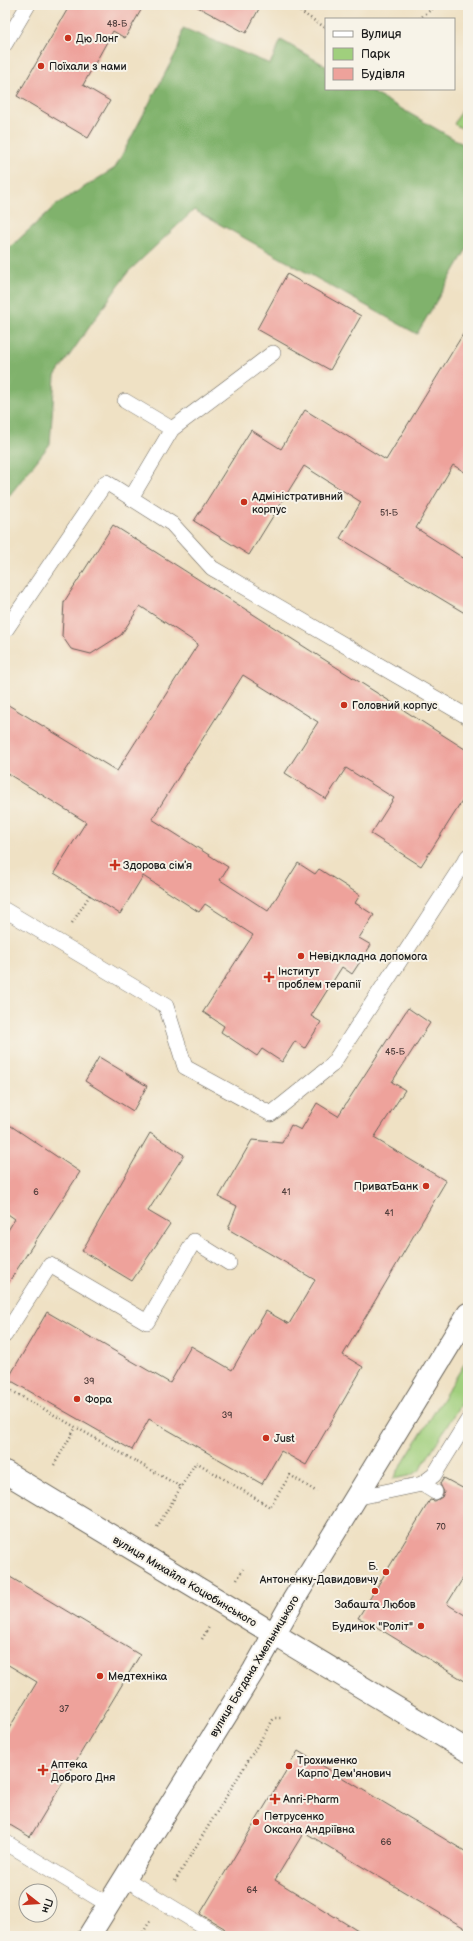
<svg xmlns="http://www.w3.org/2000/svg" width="473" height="1941" viewBox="0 0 473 1941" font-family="'Balsamiq Sans',sans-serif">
<rect width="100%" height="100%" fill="#f7f3e8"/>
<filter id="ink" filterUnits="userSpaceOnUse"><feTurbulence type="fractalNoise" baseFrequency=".025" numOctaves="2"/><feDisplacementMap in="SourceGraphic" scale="8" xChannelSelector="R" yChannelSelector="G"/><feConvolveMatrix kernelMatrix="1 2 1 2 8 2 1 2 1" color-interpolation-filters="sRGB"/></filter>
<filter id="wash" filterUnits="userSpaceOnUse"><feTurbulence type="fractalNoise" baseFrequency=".012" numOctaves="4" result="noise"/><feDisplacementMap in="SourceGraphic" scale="16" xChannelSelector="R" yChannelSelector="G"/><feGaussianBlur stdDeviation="0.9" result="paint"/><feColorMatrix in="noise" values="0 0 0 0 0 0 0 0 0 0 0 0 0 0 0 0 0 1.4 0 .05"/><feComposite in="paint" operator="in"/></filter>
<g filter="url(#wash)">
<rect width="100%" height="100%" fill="#efe1c4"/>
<!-- green -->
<g fill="#a0cf7d" stroke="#5e764c">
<path d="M462 110 468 113V132L454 124Z"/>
<path d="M468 1358V1392L419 1471 409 1476 393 1479Z"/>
</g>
<!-- forest -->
<path fill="#80b26c" stroke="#4e6744" d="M183 28 270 64 281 40 326 66V89H367L468 147V247L417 334 194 210 128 272 55 376 50 444 5 501V252L57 204 115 168 178 49Z"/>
<g id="blocks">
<!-- building -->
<g fill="#eea29b">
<path d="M70 5H144L125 38 113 31 83 85 110 101 88 138 17 96Z"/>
<path d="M194 5H261L246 33Z"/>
<path d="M287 274 361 316 330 370 257 329Z"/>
<path d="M468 326V474L453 465 416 528 468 561V615L340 538 361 502 304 466 249 555 194 521 251 430 281 449 305 410 386 460Z"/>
<path d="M113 525 468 751V792L421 866 371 834 394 798 346 768 326 799 285 773 318 722 243 675 152 819 228 867 220 880 268 911 298 863 315 874 319 869 360 895 355 903 374 915 359 938 371 945 352 974 342 967 311 1016 321 1022 305 1048 295 1041 282 1062 262 1049 257 1056 221 1032 224 1026 203 1012 253 935 205 904 199 912 143 876 120 914 54 873 86 822 5 772V703L117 771 198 644 140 606 121 635 91 654 71 649 62 636 64 602Z"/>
<path d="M408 1008 430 1023 392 1082 405 1090 374 1138 446 1181 343 1355 363 1367 306 1465 281 1451 262 1484 149 1419 132 1450 8 1379 47 1312 170 1383 191 1346 232 1370 266 1311 289 1324 315 1280 228 1229 237 1206 219 1197 252 1140 282 1143 291 1125 301 1130 317 1103 338 1116Z"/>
<path d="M99 1057 147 1086 133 1111 85 1081Z"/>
<path d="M5 1122 80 1172 5 1288V1235L15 1219 5 1212Z"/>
<path d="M150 1133 184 1155 148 1211 170 1224 132 1281 82 1251Z"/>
<path d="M444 1478 468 1491V1570L447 1604 468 1617V1683L370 1623 358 1618 430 1500 435 1501 442 1497 444 1492 440 1484Z"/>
<path d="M5 1574 140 1655 30 1837 5 1822V1735L37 1682 5 1663Z"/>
<path d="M298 1751 468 1853V1930L304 1832 275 1880 366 1936H228L224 1928 200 1914Z"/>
</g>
</g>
</g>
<g filter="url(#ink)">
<use href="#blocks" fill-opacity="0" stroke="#666157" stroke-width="1"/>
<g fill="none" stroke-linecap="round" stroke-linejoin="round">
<!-- service casing -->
<g stroke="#666157" stroke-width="16">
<g id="service">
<path d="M5 44 28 5"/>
<path d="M125 401 172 429"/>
<path d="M131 498 172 429 273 353"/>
<path d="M5 631 106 482 172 524 212 568 468 717"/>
<path d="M5 910 166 1006 185 1067 271 1114 332 1065 468 856"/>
<path d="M5 1335 50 1265 147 1322 194 1241 229 1263"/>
<path d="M422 1484 435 1492"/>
<path d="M355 1498 422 1484 434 1475 468 1420"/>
<path d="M5 1842 109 1905"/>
<path d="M124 1878 219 1936"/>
</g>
</g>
<!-- minor casing -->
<g stroke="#666157" stroke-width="24">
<path id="minor" d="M5 1472 468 1751"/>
</g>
<!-- tertiary casing -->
<g stroke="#666157" stroke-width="24">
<path id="tertiary" d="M89 1936 254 1670 294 1599 468 1314"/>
</g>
<!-- path -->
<g stroke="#666157" stroke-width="2.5" stroke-dasharray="1 3" stroke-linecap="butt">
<path d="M290 5 326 28"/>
<path d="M419 19 437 5"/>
<path d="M72 923 90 895"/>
<path d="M5 1387 181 1487"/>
<path d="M54 1465 76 1427"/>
<path d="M157 1527 196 1462 270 1507 290 1475 317 1492"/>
<path d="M237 1580 243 1569"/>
<path d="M202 1639 209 1627"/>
<path d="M175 1881 274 1718H283"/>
<path d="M141 1936 150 1921"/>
</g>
<!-- service -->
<use href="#service" stroke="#fff" stroke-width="15"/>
<!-- minor -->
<use href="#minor" stroke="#fff" stroke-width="22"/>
<!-- tertiary -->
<use href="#tertiary" stroke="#fff" stroke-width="22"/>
</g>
</g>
<!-- markers -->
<g fill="#c8321e" stroke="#f7f3e8" stroke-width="1.5">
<circle cx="68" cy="38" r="4"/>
<circle cx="41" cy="66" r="4"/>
<circle cx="244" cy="502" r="4"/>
<circle cx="344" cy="705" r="4"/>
<path d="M113 859h4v4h4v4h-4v4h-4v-4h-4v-4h4z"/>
<circle cx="301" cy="956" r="4"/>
<path d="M267 971h4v4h4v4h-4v4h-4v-4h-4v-4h4z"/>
<circle cx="426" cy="1186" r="4"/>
<circle cx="77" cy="1399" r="4"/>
<circle cx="266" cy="1438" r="4"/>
<circle cx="386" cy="1572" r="4"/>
<circle cx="375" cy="1591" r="4"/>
<circle cx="421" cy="1626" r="4"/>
<circle cx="100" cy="1676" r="4"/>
<circle cx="289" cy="1766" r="4"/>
<path d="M41 1764h4v4h4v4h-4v4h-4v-4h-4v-4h4z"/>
<path d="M273 1793h4v4h4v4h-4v4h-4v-4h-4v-4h4z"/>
<circle cx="256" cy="1822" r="4"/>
</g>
<g text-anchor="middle" stroke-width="4" stroke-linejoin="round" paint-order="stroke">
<!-- number labels -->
<g font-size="9" fill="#503e3c">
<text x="117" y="27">48-Б</text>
<text x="389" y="516">51-Б</text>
<text x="395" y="1055">45-Б</text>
<text x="36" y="1195">6</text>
<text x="286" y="1195">41</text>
<text x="389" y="1216">41</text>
<text x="89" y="1384">39</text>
<text x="227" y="1418">39</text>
<text x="441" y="1530">70</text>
<text x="64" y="1712">37</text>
<text x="386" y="1845">66</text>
<text x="252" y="1893">64</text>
</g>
<!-- poi labels -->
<g font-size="11" fill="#1c1c1c" stroke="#f7f3e8" text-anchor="start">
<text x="76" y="42">Дю Лонг</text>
<text x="49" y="70">Поїхали з нами</text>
<text x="252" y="500">Адміністративний<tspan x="252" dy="13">корпус</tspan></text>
<text x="352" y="709">Головний корпус</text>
<text x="123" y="869">Здорова сімʼя</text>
<text x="309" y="960">Невідкладна допомога</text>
<text x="278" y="975">Інститут<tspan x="278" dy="13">проблем терапії</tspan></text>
<text x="418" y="1190" text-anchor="end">ПриватБанк</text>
<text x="85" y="1403">Фора</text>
<text x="274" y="1442">Just</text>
<text x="378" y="1570" text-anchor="end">Б.<tspan x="378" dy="13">Антоненку-Давидовичу</tspan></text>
<text x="375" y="1608" text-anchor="middle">Забашта Любов</text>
<text x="413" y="1630" text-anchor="end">Будинок "Роліт"</text>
<text x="108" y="1680">Медтехніка</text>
<text x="297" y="1764">Трохименко<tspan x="297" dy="13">Карпо Дем'янович</tspan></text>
<text x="51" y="1768">Аптека<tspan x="51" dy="13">Доброго Дня</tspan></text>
<text x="283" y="1803">Anri-Pharm</text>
<text x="264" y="1820">Петрусенко<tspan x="264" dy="13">Оксана Андріївна</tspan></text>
</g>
<!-- street labels -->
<g font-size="11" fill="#1c1c1c" stroke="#f7f3e8">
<text transform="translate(185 1581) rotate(31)" y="4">вулиця Михайла Коцюбинського</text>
<text transform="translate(254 1666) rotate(-59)" y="4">вулиця Богдана Хмельницького</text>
</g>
</g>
<!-- margin -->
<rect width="473" height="1941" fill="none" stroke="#f7f3e8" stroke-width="20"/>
<!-- legend -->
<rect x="325" y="18" width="130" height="72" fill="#f7f3e8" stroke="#9f9d96"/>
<rect x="333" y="31" width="20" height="6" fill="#ffffff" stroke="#9f9d96"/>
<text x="361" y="38" font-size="12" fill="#1c1c1c">Вулиця</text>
<rect x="333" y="48" width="20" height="12" fill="#a0cf7d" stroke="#9f9d96"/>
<text x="361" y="58" font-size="12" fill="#1c1c1c">Парк</text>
<rect x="333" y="68" width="20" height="12" fill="#eea29b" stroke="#9f9d96"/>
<text x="361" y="78" font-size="12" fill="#1c1c1c">Будівля</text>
<!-- north arrow -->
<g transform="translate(38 1903) rotate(107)"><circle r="19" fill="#f7f3e8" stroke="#9f9d96"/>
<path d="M0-3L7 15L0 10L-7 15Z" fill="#c8321e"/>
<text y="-6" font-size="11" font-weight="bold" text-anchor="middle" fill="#1c1c1c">Пн</text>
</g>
</svg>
